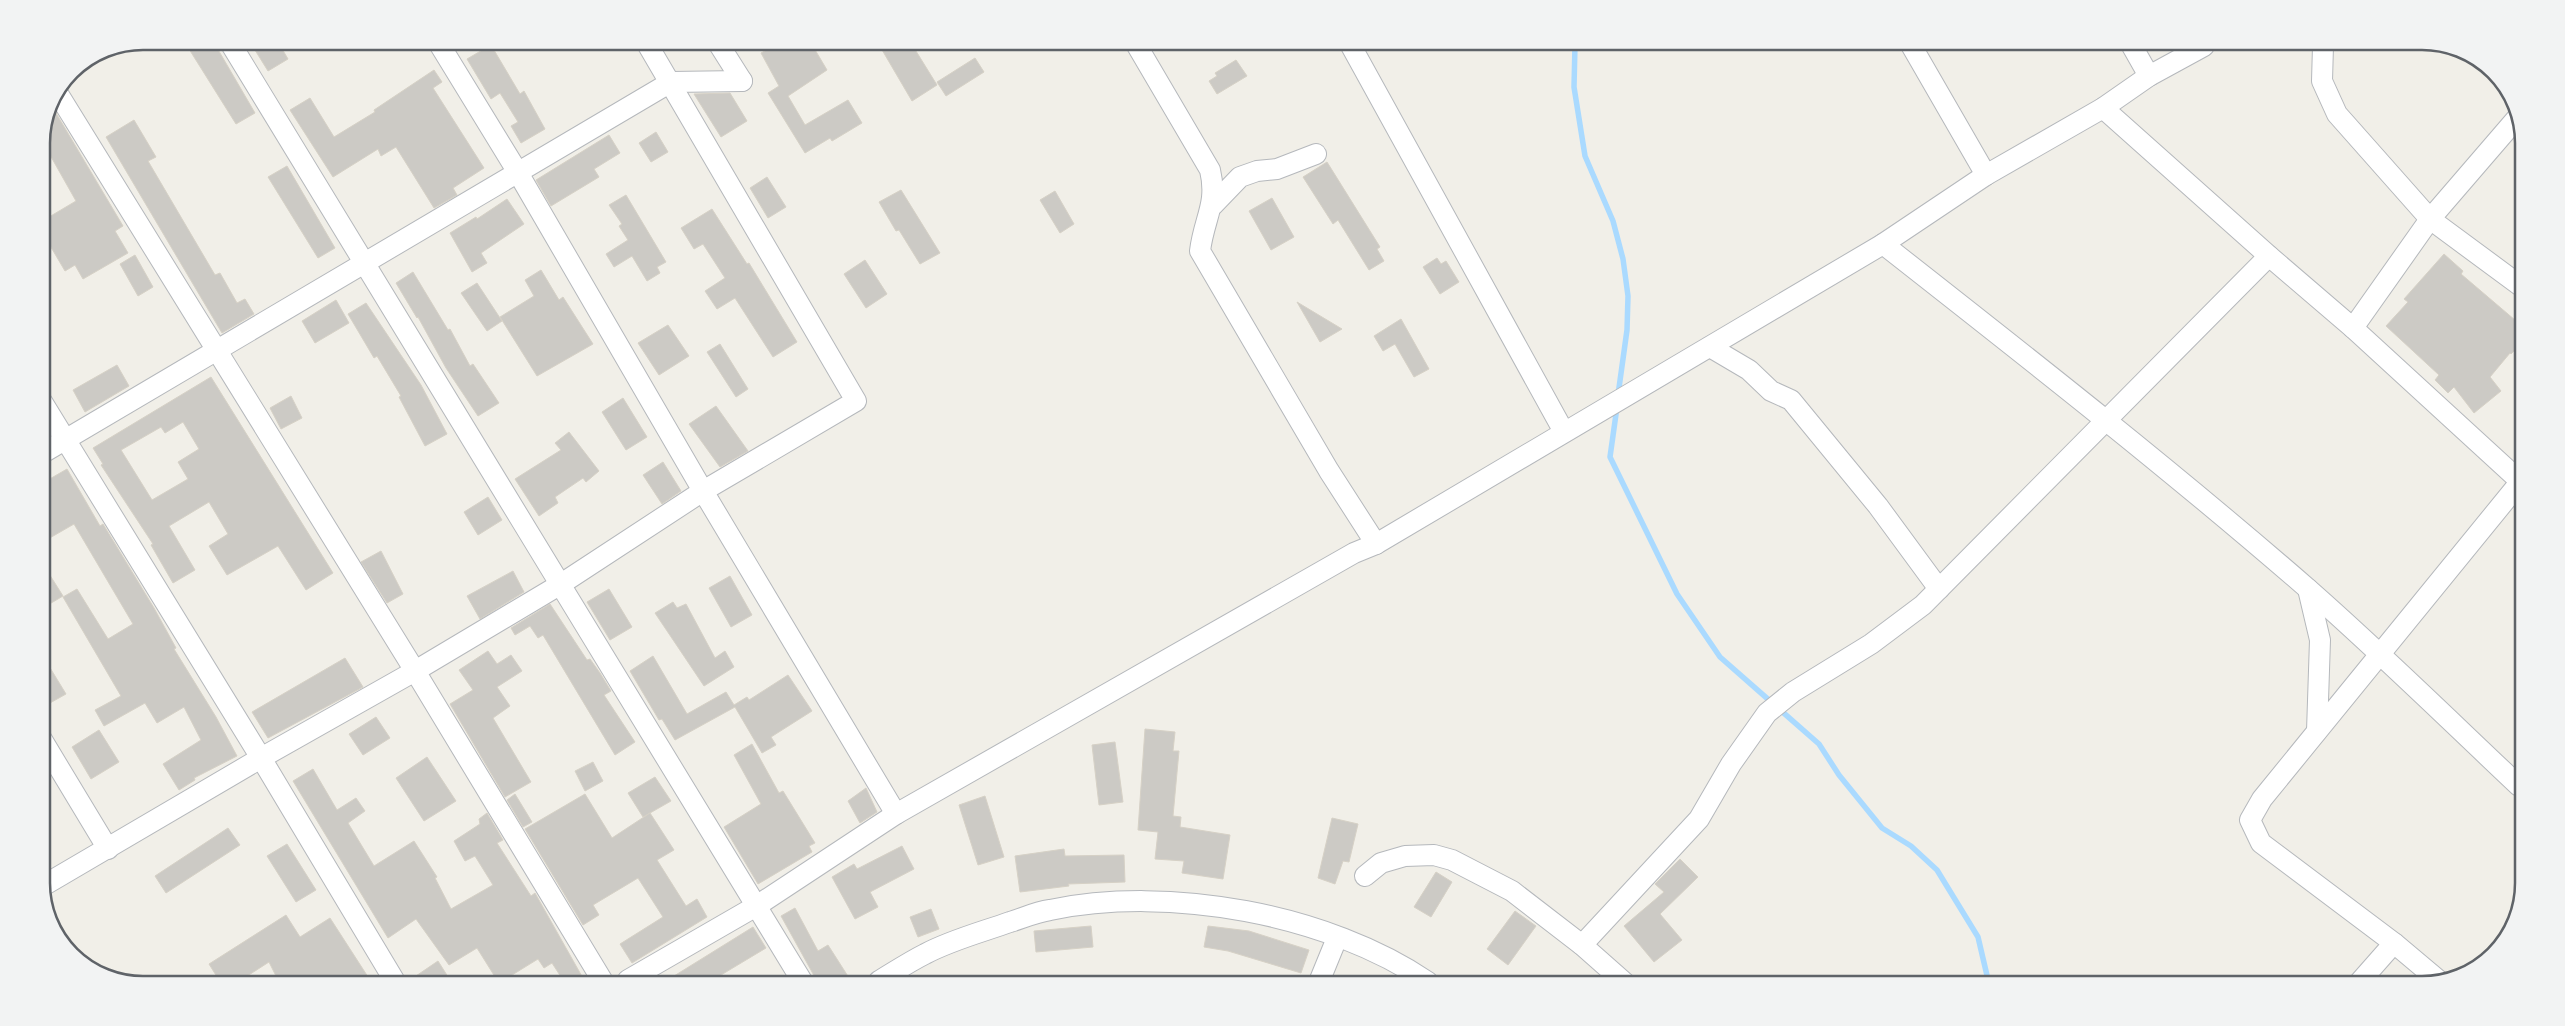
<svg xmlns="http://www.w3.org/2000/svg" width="2565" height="1026" viewBox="0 0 2565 1026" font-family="'Fira Sans',sans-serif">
<rect width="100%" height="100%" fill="#f1efe8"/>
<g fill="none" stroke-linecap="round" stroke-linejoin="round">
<!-- stream -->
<g stroke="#aadaff" stroke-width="5.5">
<path d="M1575 45 1574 87 1585 156 1613 221 1623 259 1628 296 1627 330 1618 395"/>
<path d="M1617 407 1610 457 1677 594 1720 657 1819 744 1839 775 1882 828 1911 846 1937 870 1978 937 1989 984"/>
</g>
</g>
<!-- building -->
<g fill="#cccac5" stroke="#d6d1c6" fill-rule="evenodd">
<path d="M184 41H213L255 113 236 124Z"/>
<path d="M250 42H278L288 59 268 71Z"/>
<path d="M779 43H811L827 70 788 96 805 125 848 100 862 123 832 141 830 138 805 153 768 93 779 86 761 53Z"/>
<path d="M878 43H911L937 85 912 101Z"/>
<path d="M491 45 520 94 524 91 545 129 521 143 511 126 518 122 500 93 491 99 467 59Z"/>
<path d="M975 58 984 72 946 96 937 82Z"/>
<path d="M1236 60 1247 76 1217 94 1209 81 1217 76 1215 73Z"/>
<path d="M434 70 442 82 433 88 484 168 453 188 457 195 434 208 396 147 381 156 378 149 333 177 290 110 310 98 334 137 375 112 374 110Z"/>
<path d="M730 93 747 121 721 137 694 94Z"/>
<path d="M50 103 123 226 115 231 128 253 83 279 75 265 65 271 45 237 51 233 44 220 76 201 41 139Z"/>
<path d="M134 120 156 157 148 161 215 275 220 273 237 303 245 299 254 314 222 333 106 137Z"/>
<path d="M656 132 668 152 651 162 639 143Z"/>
<path d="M609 135 620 153 594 169 599 177 551 206 536 180Z"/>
<path d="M1327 162 1380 247 1377 249 1384 261 1369 270 1338 220 1333 224 1303 177Z"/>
<path d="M287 166 335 248 318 258 268 177Z"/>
<path d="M767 177 786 207 768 218 750 188Z"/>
<path d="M901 190 940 253 920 264 899 230 896 231 879 202Z"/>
<path d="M1055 191 1074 224 1060 233 1040 200Z"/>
<path d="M626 195 666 262 657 267 660 273 647 281 632 256 614 267 606 254 628 240 619 226 622 224 609 205Z"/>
<path d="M1272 198 1294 237 1271 250 1249 211Z"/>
<path d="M507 199 524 224 481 253 487 263 472 272 450 233 476 217 477 219Z"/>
<path d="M712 209 747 264 749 263 797 342 773 357 735 298 717 309 705 291 725 278 703 244 694 249 681 228Z"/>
<path d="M2444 254 2463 271 2461 274 2522 326V343L2511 354 2510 353 2490 377 2501 391 2474 413 2454 387 2448 393 2435 380 2439 375 2386 326 2408 302 2404 299Z"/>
<path d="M135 255 153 287 138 296 120 264Z"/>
<path d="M1437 258 1441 264 1446 261 1459 282 1440 294 1423 267Z"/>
<path d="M865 260 887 294 866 308 844 274Z"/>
<path d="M541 270 559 300 563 297 593 344 537 376 500 317 534 296 525 280Z"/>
<path d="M413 272 448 330 450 329 470 366 473 364 499 403 478 416 446 368 418 317 417 318 396 283Z"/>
<path d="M477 283 502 321 487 331 461 293Z"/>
<path d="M336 300 349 323 315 343 302 321Z"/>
<path d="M1297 302 1342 329 1320 342Z"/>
<path d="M366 303 421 385 447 434 425 446 399 397 401 396 377 356 374 358 348 314Z"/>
<path d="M1401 319 1429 369 1414 377 1395 344 1383 351 1374 336Z"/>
<path d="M668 325 689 356 659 375 638 343Z"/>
<path d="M720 344 748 389 736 397 707 352Z"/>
<path d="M117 365 129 386 85 412 73 390Z"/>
<path d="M211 377 333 573 306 590 278 546 227 575 209 546 228 534 209 502 169 526 195 570 173 583 151 545 153 544 101 465 103 464 93 448ZM183 422 199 449 178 462 188 479 152 500 121 450 161 427 165 433Z"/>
<path d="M291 396 302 418 281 429 270 408Z"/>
<path d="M623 398 647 437 626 450 602 412Z"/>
<path d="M716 406 748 451 720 467 689 424Z"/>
<path d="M569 432 599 471 586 482 583 478 555 497 558 503 539 516 515 479 561 450 555 443Z"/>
<path d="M663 462 681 491 662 504 643 475Z"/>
<path d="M67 469 100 526 103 524 154 608 176 648 174 649 216 717 237 756 194 778 195 780 179 790 163 764 201 740 184 707 157 723 145 703 104 726 95 710 121 696 63 597 77 589 108 639 133 624 74 524 41 543V484Z"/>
<path d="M488 497 502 520 478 535 464 512Z"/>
<path d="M381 551 403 594 387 603 361 562Z"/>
<path d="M41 561 63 596 41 609Z"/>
<path d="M513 571 524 592 480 619 467 596Z"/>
<path d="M730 576 752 615 731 627 709 588Z"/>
<path d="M609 589 632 627 610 640 587 602Z"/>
<path d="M673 602 677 608 686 604 715 658 725 651 734 667 704 686 655 613Z"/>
<path d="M550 604 587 660 590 659 600 673 611 691 604 695 635 742 615 755 543 635 538 638 530 626 515 635 511 628Z"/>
<path d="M488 651 497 664 511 655 522 671 497 687 510 706 493 718 531 782 505 797 450 704 473 690 459 670Z"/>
<path d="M41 653 66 694 41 708Z"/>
<path d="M653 656 687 714 726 692 734 705 747 697 749 700 788 675 812 711 771 737 776 745 762 753 735 707 675 740 662 719 659 720 630 671Z"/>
<path d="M345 658 363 687 268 738 252 712Z"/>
<path d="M376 717 390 738 363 755 349 734Z"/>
<path d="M1145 729 1175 732 1173 751H1179L1173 816 1181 817 1180 827 1230 835 1223 879 1182 873 1184 861 1155 859 1158 832 1138 830Z"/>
<path d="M99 730 119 762 91 779 72 747Z"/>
<path d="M1115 742 1123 802 1099 805 1092 745Z"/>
<path d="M752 744 779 793 783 791 815 843 809 846 812 852 758 884 724 827 761 804 734 755Z"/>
<path d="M427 757 456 801 424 821 396 778Z"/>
<path d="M593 762 603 781 585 791 575 771Z"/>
<path d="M313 769 337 810 356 798 365 811 348 823 374 866 414 841 437 877 435 878 451 909 493 885 475 856 465 861 454 841 480 824 479 819 487 813 503 840 497 843 531 896 535 893 584 980H563L552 963 544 968 538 959 504 980H497L477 948 449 965 416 919 388 938 293 781Z"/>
<path d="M655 777 671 801 643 817 628 793Z"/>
<path d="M866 788 877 812 860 823 848 801Z"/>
<path d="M515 794 532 822 523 827 507 800Z"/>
<path d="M585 794 612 838 650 813 674 850 657 860 686 906 697 899 707 917 632 963 620 944 663 917 638 878 593 905 599 915 583 925 525 829Z"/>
<path d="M985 796 1004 857 978 865 959 805Z"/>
<path d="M1332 818 1358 824 1349 862 1343 861 1335 884 1318 878Z"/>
<path d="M228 828 240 845 166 893 155 876Z"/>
<path d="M287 844 316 890 296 902 267 856Z"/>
<path d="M902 846 914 869 870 892 878 907 855 919 832 877 854 864 857 869Z"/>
<path d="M1064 849 1065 856 1124 855 1125 882 1068 884 1069 886 1020 892 1015 856Z"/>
<path d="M1680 859 1698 877 1660 914 1682 940 1654 962 1624 926 1664 892 1655 884Z"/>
<path d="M1436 872 1452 882 1431 917 1414 907Z"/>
<path d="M795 908 818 951 828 945 851 981H817L781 916Z"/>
<path d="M931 909 939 929 918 937 910 917Z"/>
<path d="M1515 911 1536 926 1508 965 1487 949Z"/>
<path d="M286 915 300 937 330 918 370 980H278L269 962 241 980H219L209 964Z"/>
<path d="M1091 926 1093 947 1036 952 1034 931Z"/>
<path d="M1208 926 1249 931 1309 950 1301 973 1228 951 1204 947Z"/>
<path d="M753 927 766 948 711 981H666Z"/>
<path d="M438 961 450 980H410Z"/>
</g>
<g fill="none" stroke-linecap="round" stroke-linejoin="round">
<!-- minor casing -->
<g stroke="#b5b8bc" stroke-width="22">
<g id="minor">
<path d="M229 41 802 981"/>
<path d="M438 42 517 171 703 491 896 814"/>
<path d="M718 43 742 81"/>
<path d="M1136 44 1210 170C1218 204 1204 218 1200 251L1329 471 1376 544"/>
<path d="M1350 44 1564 432"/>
<path d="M1911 45 1986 175"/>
<path d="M2132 46 2149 76"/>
<path d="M2323 46 2322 81 2337 114 2430 219 2522 287"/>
<path d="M57 92 415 671 602 980"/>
<path d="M2103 108 2269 256 2353 328 2521 482"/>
<path d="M1213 205 1240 177 1257 171 1277 169 1316 154"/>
<path d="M1883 244C2027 357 2170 469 2307 588 2380 652 2449 720 2519 786"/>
<path d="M2353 328 2430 219 2517 118"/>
<path d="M1710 347 1749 370 1771 391 1791 400 1878 506 1939 589"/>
<path d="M41 400 261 758 394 980"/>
<path d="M41 454 671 82 742 81"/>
<path d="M2308 589 2320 640 2317 731"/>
<path d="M41 738 108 849"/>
<path d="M1365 876 1381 863 1405 856 1434 855 1452 860 1512 891 1582 945 1625 983"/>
<path d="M41 887 261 758 415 671 561 584 703 491 856 401 646 42"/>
<path d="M1582 945 1699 819 1731 764 1767 713 1793 692 1871 644 1923 605 2269 256"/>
<path d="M628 980 758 905 896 814 1354 553 1376 544 1883 244 1986 175 2103 108 2149 76 2204 46"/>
<path d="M2438 980 2394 943 2261 843 2250 820 2262 799 2521 481"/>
<path d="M879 981C894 972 909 962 925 954 951 940 982 932 1010 922 1023 918 1036 912 1050 910 1169 885 1328 914 1428 982"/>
<path d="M1319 982 1337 938"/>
<path d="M2357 985 2394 943"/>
</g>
</g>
<!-- minor -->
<use href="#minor" stroke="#fff" stroke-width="20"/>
</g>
<!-- crop -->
<path d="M0 0H2565V1026H0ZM143 50H2422A93 93 0 0 1 2515 143V883A93 93 0 0 1 2422 976H143A93 93 0 0 1 50 883V143A93 93 0 0 1 143 50Z" fill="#f2f3f3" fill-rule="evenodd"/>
<path fill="none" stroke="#5f6368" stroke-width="2.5" d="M143 50H2422A93 93 0 0 1 2515 143V883A93 93 0 0 1 2422 976H143A93 93 0 0 1 50 883V143A93 93 0 0 1 143 50Z"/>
</svg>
